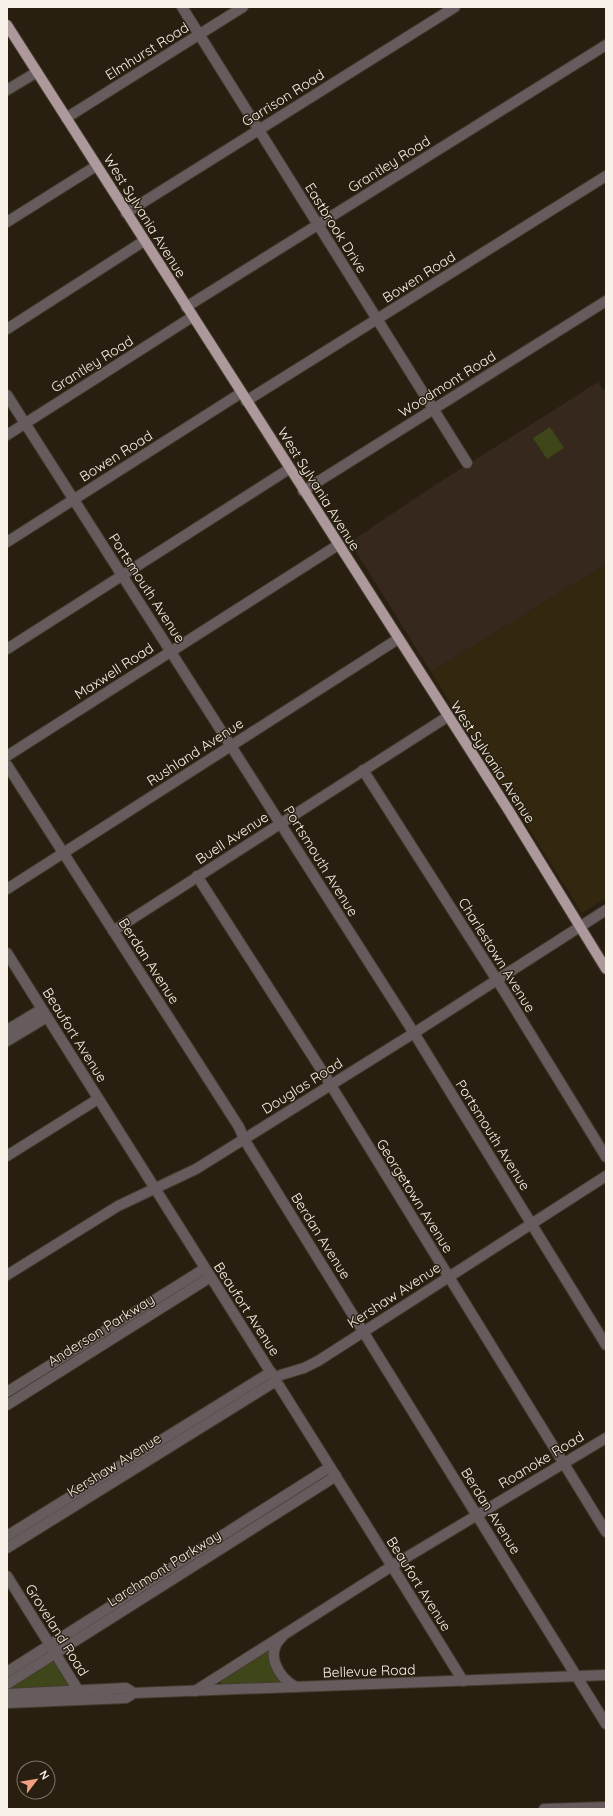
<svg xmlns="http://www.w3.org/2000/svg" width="613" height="1816" viewBox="0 0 613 1816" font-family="Quicksand,sans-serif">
<rect width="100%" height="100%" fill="#281f10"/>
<!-- built -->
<path fill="#332710" d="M606 564V898L582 913 431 672Z"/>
<!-- education -->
<path fill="#36281c" d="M598 382 603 390 606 388V564L431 672 350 542 432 487Z"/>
<!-- green -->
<g fill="#3e461a">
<path d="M550 427 564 448 547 459 533 438Z"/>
<path d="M268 1651 270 1652 275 1672 284 1685 221 1687 220 1680Z"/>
<path d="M54 1656 76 1688 7 1690V1687Z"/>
</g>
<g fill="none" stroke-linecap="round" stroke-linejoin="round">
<!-- minor casing -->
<g stroke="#453c2e" stroke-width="12">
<g id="minor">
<path d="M182 7 467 463"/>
<path d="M7 90 37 72"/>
<path d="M66 118 243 7"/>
<path d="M126 213 455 7"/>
<path d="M7 222 96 166"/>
<path d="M186 307 606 45"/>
<path d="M7 329 144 241"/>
<path d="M7 395 414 1033 606 1345"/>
<path d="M246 401 606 176"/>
<path d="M7 435 192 317"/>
<path d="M303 491 606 301"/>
<path d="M7 542 241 393"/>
<path d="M7 649 289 469"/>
<path d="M7 756 338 545"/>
<path d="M7 765 239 1127 244 1139 606 1724"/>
<path d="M363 770 504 991 606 1157"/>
<path d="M197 876 324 1074 606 1532"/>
<path d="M7 889 398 639"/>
<path d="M113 931 447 717"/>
<path d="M7 953C159 1196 313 1437 463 1681"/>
<path d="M7 1030 42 1009"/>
<path d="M7 1041 47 1017"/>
<path d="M7 1156 98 1099"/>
<path d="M7 1275 118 1206 196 1169 414 1033 606 910"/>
<path d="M274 1377 304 1368 318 1361 606 1176"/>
<path d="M7 1392 204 1269"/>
<path d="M7 1405 209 1278"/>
<path d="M7 1536 271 1372"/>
<path d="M7 1548 276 1381"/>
<path d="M7 1576 78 1690 79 1700"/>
<path d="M282 1637C264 1654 279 1678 296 1687"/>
<path d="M7 1672 330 1467"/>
<path d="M7 1684 336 1476"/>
<path d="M195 1691 392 1566 606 1438"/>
<path d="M7 1694 126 1688 134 1693"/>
<path d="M7 1703 126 1698 134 1693 606 1675"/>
<path d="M544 1809 606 1807"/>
</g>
</g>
<!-- major casing -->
<g stroke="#453c2e" stroke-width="12">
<path id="major" d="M7 25 509 811 606 969"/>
</g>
<!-- minor -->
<use href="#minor" stroke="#665c5e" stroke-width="10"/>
<!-- major -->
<use href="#major" stroke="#ad989c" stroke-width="10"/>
</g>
<g text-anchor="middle" stroke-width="3" stroke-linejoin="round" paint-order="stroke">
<!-- street labels -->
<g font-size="14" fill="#f7f1e7" stroke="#281f10">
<text transform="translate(147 51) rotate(-32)" y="5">Elmhurst Road</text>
<text transform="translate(283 98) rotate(-32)" y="5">Garrison Road</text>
<text transform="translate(389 164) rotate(-32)" y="5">Grantley Road</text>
<text transform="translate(145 216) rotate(58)" y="5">West Sylvania Avenue</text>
<text transform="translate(336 228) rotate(58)" y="5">Eastbrook Drive</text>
<text transform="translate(419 277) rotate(-32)" y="5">Bowen Road</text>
<text transform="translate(92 364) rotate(-32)" y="5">Grantley Road</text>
<text transform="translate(447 384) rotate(-32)" y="5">Woodmont Road</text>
<text transform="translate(116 456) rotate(-32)" y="5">Bowen Road</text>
<text transform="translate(319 489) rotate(58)" y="5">West Sylvania Avenue</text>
<text transform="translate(147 588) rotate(57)" y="5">Portsmouth Avenue</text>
<text transform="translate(114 671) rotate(-33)" y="5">Maxwell Road</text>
<text transform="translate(195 752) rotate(-33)" y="5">Rushland Avenue</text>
<text transform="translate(493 762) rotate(57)" y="5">West Sylvania Avenue</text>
<text transform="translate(232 838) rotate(-33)" y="5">Buell Avenue</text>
<text transform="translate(321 861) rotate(58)" y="5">Portsmouth Avenue</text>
<text transform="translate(497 955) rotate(58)" y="5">Charlestown Avenue</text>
<text transform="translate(149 961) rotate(57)" y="5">Berdan Avenue</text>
<text transform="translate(75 1035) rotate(58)" y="5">Beaufort Avenue</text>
<text transform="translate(302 1086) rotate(-32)" y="5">Douglas Road</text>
<text transform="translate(493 1135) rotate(58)" y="5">Portsmouth Avenue</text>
<text transform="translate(415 1196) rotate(58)" y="5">Georgetown Avenue</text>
<text transform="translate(321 1236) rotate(58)" y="5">Berdan Avenue</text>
<text transform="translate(394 1295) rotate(-33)" y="5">Kershaw Avenue</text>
<text transform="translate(247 1309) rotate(57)" y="5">Beaufort Avenue</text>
<text transform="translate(101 1330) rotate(-32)" y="5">Anderson Parkway</text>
<text transform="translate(541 1460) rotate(-31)" y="5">Roanoke Road</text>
<text transform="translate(114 1465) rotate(-32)" y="5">Kershaw Avenue</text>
<text transform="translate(491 1511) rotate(58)" y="5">Berdan Avenue</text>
<text transform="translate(164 1568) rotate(-32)" y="5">Larchmont Parkway</text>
<text transform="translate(419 1584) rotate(58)" y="5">Beaufort Avenue</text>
<text transform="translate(57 1630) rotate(58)" y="5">Groveland Road</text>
<text transform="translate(369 1671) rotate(-2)" y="5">Bellevue Road</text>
</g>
</g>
<!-- border -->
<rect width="613" height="1816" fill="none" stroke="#f7f1e7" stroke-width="16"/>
<!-- north arrow -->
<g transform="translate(36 1780) rotate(59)"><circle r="19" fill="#281f10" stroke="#7b7366"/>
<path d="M0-3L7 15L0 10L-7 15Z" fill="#f2a081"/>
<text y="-6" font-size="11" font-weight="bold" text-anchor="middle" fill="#f7f1e7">N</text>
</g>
</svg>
